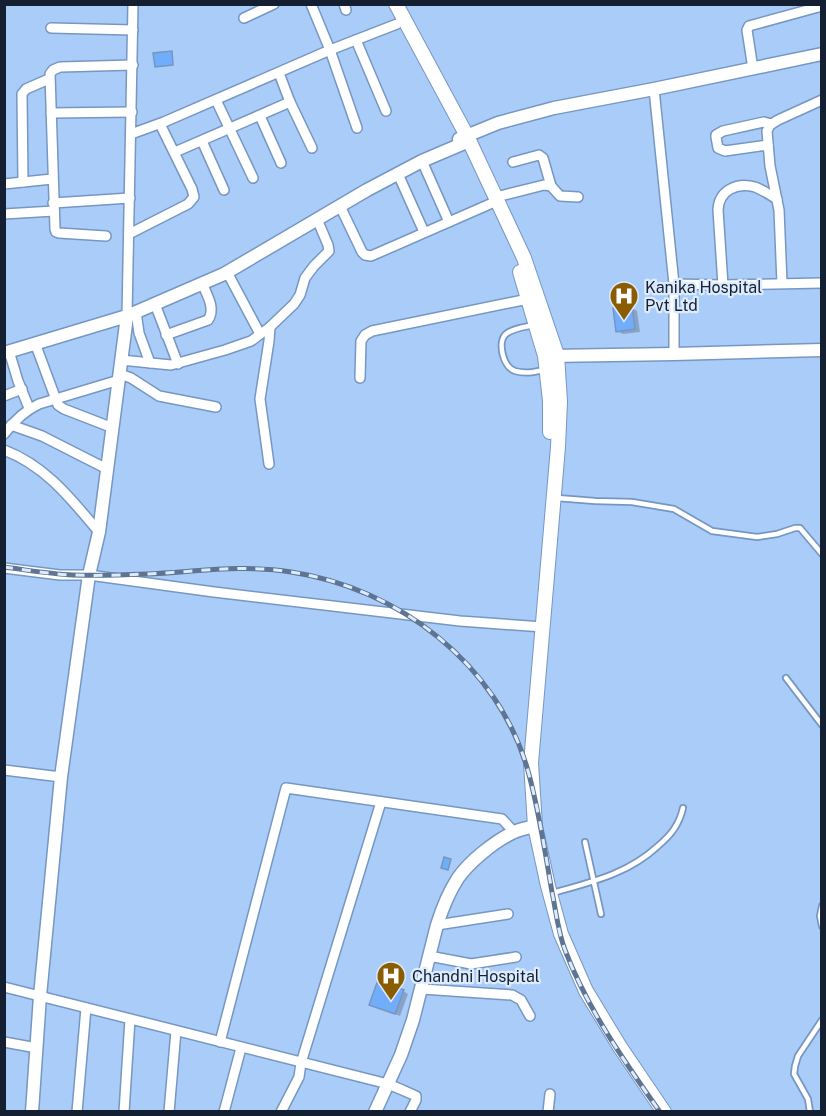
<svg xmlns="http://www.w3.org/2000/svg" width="826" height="1116" viewBox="0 0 826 1116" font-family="'Public Sans',sans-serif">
<rect width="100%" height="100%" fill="#aaccf9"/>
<!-- shadow -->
<g fill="#0003">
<path d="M632 308 637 311 640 332 623 334 617 331Z"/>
<path d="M403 991 408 994 400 1016 377 1007Z"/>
</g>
<!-- building -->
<g fill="#71adfb" stroke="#7696c0" stroke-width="1.5">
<path d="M172 51 173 65 155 67 153 53Z"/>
<path d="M632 306 635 329 616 332 613 308Z"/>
<path d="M444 857 451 859 448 870 441 868Z"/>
<path d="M378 980 404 990 395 1014 369 1005Z"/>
</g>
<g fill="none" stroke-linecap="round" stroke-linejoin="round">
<!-- service casing -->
<g stroke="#7697c1" stroke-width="8">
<g id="service">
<path d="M534 325C525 327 513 328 506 334 497 342 503 367 515 371 525 374 534 372 544 370"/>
<path d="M557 498 595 501 632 502 674 509 712 531 757 537 777 534 795 528H800L822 554"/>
<path d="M786 678 822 725"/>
<path d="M585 842 601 914"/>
<path d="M553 893C591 882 628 874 658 846 671 835 679 825 683 808"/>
<path d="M822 906 820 916 822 926"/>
<path d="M810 1112 808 1099 794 1074 795 1066 798 1056 822 1020"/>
</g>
</g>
<!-- minor casing -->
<g stroke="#7697c1" stroke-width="12">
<g id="minor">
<path d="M311 4 330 50 357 128"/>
<path d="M344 4 346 10"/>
<path d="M244 18 274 4"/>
<path d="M51 28 133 30"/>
<path d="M356 40 386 111"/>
<path d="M753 69 747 30 749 26 822 6"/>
<path d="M279 73 290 102 312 148"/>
<path d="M654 89 674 284V354"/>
<path d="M216 100 253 178"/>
<path d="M51 113 132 112"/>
<path d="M260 116 281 163"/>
<path d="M131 134 164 122 330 50 397 24"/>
<path d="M202 141 224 190"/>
<path d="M768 145 725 151 718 148 716 137V135L723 131 764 122 771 124"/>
<path d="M175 152 290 102"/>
<path d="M422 161 449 222"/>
<path d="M513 162 539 155 543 158 551 186"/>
<path d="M398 174 424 232"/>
<path d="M23 182 22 94 26 89 49 79"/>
<path d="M4 184 52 179"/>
<path d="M496 197 544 185 551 186 560 196 578 197"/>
<path d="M53 203 130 198"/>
<path d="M340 206 362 252 365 255 371 256 490 204"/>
<path d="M4 214 54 211"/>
<path d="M129 234 188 204 194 197 192 189 160 124"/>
<path d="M106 236 59 233 56 232 55 229 50 74 53 70 60 67 133 65"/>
<path d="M227 272 260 334"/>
<path d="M782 283 779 210 770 166 767 131 770 125 778 120 822 100"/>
<path d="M674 284 723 285 822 283"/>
<path d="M723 285 718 210C719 190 737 182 755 187 763 190 770 195 777 199"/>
<path d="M155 304 178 364"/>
<path d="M136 312 139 333 150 363"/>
<path d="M127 316 133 4"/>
<path d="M166 335 208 320C216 309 207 295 202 283"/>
<path d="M35 343 58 405 64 409 113 428"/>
<path d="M9 351 18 381 29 408"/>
<path d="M121 360 171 365 225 350 251 341 270 327 294 304 300 295 305 278 314 266 329 251 328 245 317 219"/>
<path d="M120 374 131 378 159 396 216 407"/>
<path d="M360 378 361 341 365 335 372 331 533 298"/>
<path d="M4 396 22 389"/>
<path d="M11 425 42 436 107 469"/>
<path d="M4 434C14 421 24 411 39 404L119 380"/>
<path d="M4 450C46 466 71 499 99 532"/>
<path d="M269 464 260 399 269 341 270 327"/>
<path d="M4 568 60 575H89L214 592 460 621 543 627"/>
<path d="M4 770 61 777"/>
<path d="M437 925 508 914"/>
<path d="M429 956 471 964 516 957"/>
<path d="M4 987 388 1084 400 1089 416 1096V1100L410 1112"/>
<path d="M422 989 512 995 521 1000 530 1016"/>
<path d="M4 1042 37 1048"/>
<path d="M220 1042 286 788 502 819 514 832"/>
<path d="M77 1112 86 1008"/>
<path d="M124 1112 130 1019"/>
<path d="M169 1112 176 1031"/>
<path d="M224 1112 241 1048"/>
<path d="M281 1112 299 1077 301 1063 381 802"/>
<path d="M548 1112 550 1094"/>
</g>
</g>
<!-- tertiary casing -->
<g stroke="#7697c1" stroke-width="15">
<g id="tertiary">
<path d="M459 139 498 123 554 108 654 89 822 54"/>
<path d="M4 353 127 316 224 274 367 190 422 161 469 141"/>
<path d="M550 356 674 354 822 350"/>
<path d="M32 1112 40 996 61 777 89 575 99 532 127 316"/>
<path d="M375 1112 401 1055 413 1020 437 925C442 909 449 892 458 878 470 861 494 842 512 833 519 829 527 828 535 826"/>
</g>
</g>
<!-- secondary casing -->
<g stroke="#7697c1" stroke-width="16">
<g id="secondary">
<path d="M396 4 467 136 524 258 557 355 560 402 558 447 531 763 535 826 548 886 561 934 586 991 620 1047 664 1112"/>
<path d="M520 272 545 356 550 401V432"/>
</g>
</g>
<!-- service -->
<use href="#service" stroke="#fff" stroke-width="4.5"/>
<!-- minor -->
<use href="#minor" stroke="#fff" stroke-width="9"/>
<!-- tertiary -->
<use href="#tertiary" stroke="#fff" stroke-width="12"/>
<!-- secondary -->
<use href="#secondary" stroke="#fff" stroke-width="14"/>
<!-- rail casing -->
<g stroke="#5e7493" stroke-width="5">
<path id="rail" d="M4 567C27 570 50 574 73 575 98 576 123 575 147 574 195 572 243 564 291 572 398 588 498 664 528 771 539 810 545 852 552 892 556 911 558 932 565 950 587 1008 624 1061 660 1112"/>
</g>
<!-- rail -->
<use href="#rail" stroke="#ddebfe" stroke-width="3" stroke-dasharray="9" stroke-linecap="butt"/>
</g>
<!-- icons -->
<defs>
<g id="hospital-pin" transform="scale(1.5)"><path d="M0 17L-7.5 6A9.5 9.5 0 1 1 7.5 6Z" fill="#8b5d02" stroke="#ddebfe"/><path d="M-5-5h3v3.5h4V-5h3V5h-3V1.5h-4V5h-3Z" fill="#fff"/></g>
</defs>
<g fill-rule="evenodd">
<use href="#hospital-pin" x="624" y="296"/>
<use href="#hospital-pin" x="391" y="976"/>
</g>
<g text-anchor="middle" stroke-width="4.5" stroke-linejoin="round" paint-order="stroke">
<!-- poi labels -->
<g font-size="16" fill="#142031" stroke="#ddebfe" text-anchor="start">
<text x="645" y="293">Kanika Hospital<tspan x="645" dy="18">Pvt Ltd</tspan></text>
<text x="412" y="982">Chandni Hospital</text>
</g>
</g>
<!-- border -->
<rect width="826" height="1116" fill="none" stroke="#142031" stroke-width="12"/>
</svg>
